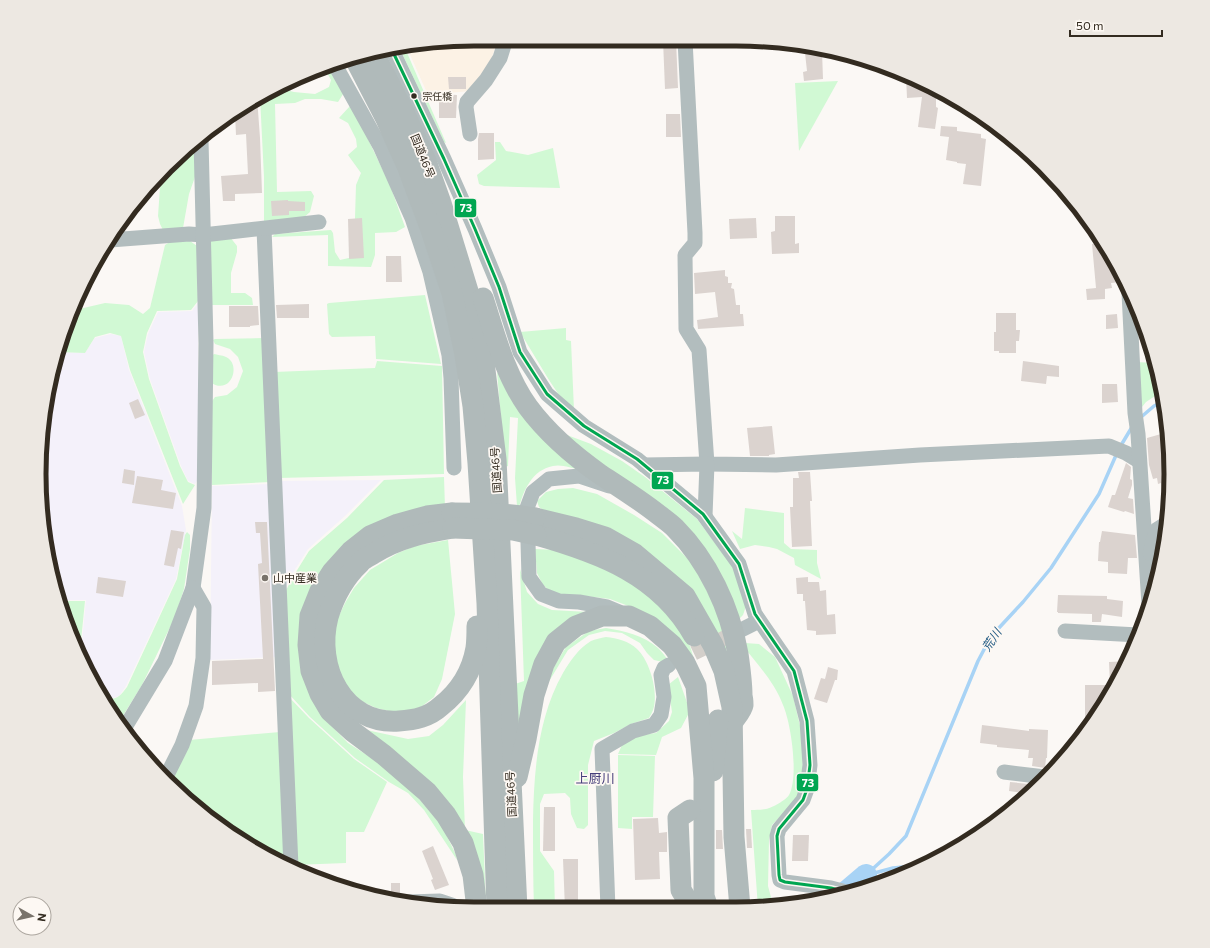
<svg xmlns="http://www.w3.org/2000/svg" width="1210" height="948" viewBox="0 0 1210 948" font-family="Commissioner,'Noto Sans JP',sans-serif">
<rect width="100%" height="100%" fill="#fbf8f5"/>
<!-- built -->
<path fill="#fcf2e5" d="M474 39H498L490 63 470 91 428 95 407 48Z"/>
<!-- industrial -->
<g fill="#f4f1fa">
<path d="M198 303V479L195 484 188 481 181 466 150 379 144 352 148 334 158 312 192 311Z"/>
<path d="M111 334 121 336 129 370 182 506 186 530 176 579 126 686 119 696 110 699 100 695 97 692 81 652 86 600H63L58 597 54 587 39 474 43 442 48 433 47 413 54 362 58 352 85 353 95 338Z"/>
<path d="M381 480 346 515 308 549 289 579 283 593 278 481Z"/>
<path d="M270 484 278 657 210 660 212 486Z"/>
</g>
<!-- green -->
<g fill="#d1f9d4">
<path d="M405 48 446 143 444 142 400 49Z"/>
<path d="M331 66 345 91 338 102 321 99H305L295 103 275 104 277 192 311 191 314 196 310 212 303 218 264 221V177L260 97 286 90 294 92 315 94 329 87 331 80 325 69Z"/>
<path d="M838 81 799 151 795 83Z"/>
<path d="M350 106H352L390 185 405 227 396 232 375 233V255L371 267 328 266V235L272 237 275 234 331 230 333 233 335 252 340 260 353 257 354 250 356 185 361 173 348 155 357 147 356 139 348 123 339 118Z"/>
<path d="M495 142H500L506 151 528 155 553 148 560 188 484 186 479 184 477 175 496 160Z"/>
<path d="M194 146 196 174 189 194 183 228 163 230 160 224 158 216 161 173 166 167Z"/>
<path d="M230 237 237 246V252L231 273V293H245L252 298 253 305H211V238Z"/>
<path d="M190 241 197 246 198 301 191 310 157 311 147 333 143 352 149 379 180 466 188 482 195 485 183 504 130 370 121 336 110 333 95 337 85 353 58 352 75 310 105 303 129 305 143 314 150 308 165 245 170 242Z"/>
<path d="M425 295 441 364 376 359 375 336 332 337 329 334 327 304 329 303Z"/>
<path d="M566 328V340L571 341 574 410 559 395 549 380 520 332Z"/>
<path d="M264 338 271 482 212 485 210 404 215 397 227 395 237 387 243 371 238 357 230 349 215 344 213 340 215 339Z"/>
<path d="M214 354C217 355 222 355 226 357 242 364 231 397 210 382L211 357Z"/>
<path d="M377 361 442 366 444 474 278 478 274 372 375 368Z"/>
<path d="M1136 362 1155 363 1161 392 1146 402 1138 412Z"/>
<path d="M497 372 521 408 581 470C572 468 561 464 553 466 532 470 523 491 519 508L517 506 515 478 518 418 510 417 508 466 505 467Z"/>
<path d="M567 435 591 444 622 461 645 477 697 519 733 567 746 606 743 615 737 621 724 584Z"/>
<path d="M444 477 445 508 345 544 322 716 348 743 373 759 410 788 442 826 456 855 457 860 424 810 408 793 389 782 355 758 310 717 289 694 282 599 291 580 309 551 347 518 384 480Z"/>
<path d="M573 488 597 494 634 515 662 533 694 565 723 623 729 667 715 631 539 507 537 501 546 492 558 489Z"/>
<path d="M745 508 784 513V543L791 549 817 550V563L821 579 795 565 794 558 777 549 769 547 755 545 740 549 732 531 742 539Z"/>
<path d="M187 532 190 535V549L184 589 175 617 142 685 119 722 101 696C115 701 118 699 127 687L177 579 185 535Z"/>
<path d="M448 540 455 614 442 679 434 697 417 710 393 712 376 708 361 701 346 687 336 664 333 640 338 618 345 603 354 588 370 570 398 553 415 546Z"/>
<path d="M535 549 557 550 567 552 640 586 673 618 690 646 700 679 631 607 610 599 585 596 561 595 550 591 543 585 537 573Z"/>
<path d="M520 569 527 592 538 604 552 610 589 612 560 629 518 741 515 684 524 681Z"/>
<path d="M59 598 63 601H85L80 651Z"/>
<path d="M606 628C624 631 643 635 658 648 662 652 665 656 668 660L663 662 654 660 647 653 640 643 622 633 605 631 589 635 568 650 545 688 544 683 566 647 589 631Z"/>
<path d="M606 637C617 638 629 641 637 649 650 661 659 693 653 710 652 713 650 716 649 718L631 724 614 733 594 741 588 765V825L584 829 577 828 571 814 570 798 565 793 544 794 540 804V851L554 871 555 909H534C533 879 533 850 533 820 534 770 538 717 563 673 570 661 579 648 591 641 595 639 601 638 606 637Z"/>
<path d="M745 643 759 644 775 657 793 696 801 730 803 772 798 796 791 805 772 825 769 840 768 886 772 901V907L758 908 751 810C756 810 761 810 766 809 772 808 786 800 789 795 799 777 791 723 783 705 775 683 758 665 744 647Z"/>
<path d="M678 677 690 711 681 728 662 737 656 755 618 754 622 745 635 736 656 733 669 721 672 712 668 685Z"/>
<path d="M288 696 309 718 354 759 387 782 364 832H346V863L294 865Z"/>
<path d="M466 700 463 777 465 830 483 834 486 903 470 843 362 729 408 739 429 736 443 725Z"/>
<path d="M280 732 287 865 232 836 169 780 189 740Z"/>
<path d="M618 755 655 756 653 817H632V829L618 828Z"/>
</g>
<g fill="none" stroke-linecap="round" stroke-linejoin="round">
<!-- stream -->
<g stroke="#a8d3f5" stroke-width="3.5">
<path d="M1140 418 1154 406 1164 401"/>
<path d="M1120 447 1132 427"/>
<path d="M866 875 889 854 906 836 978 661 988 642 997 630 1023 602 1051 568 1099 494 1117 453"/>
<path d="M867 875 893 868 922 865"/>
</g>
<!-- river -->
<path stroke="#a8d3f5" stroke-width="22" d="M846 892 866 875"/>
</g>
<!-- building -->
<g fill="#dbd3cf">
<path d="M663 40H676L678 88 665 89Z"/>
<path d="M808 49 822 51 823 79 804 81 803 72 807 71 805 53H808Z"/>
<path d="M906 76 936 89V107L938 108 935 129 918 127 922 97 907 98Z"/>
<path d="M448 77H466V89H449Z"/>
<path d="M439 94 457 95 456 118H439Z"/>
<path d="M257 97 260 138 262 193 235 194V201H223L221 176 248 174 246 134 236 135 235 114Z"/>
<path d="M666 114H680L681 137H666Z"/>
<path d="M941 126 957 127V131L981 134V138L986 139 981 186 963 184 966 164 957 163V162L946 160 949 137 940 136Z"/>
<path d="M479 133H494V159L478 160V139Z"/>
<path d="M288 200V201L305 202V211H289V215L272 216 271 201Z"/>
<path d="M775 216H795V244L799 243V253L772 254 771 232 775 231Z"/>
<path d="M362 218 364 258 349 259 348 219Z"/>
<path d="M756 218 757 238 730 239 729 219Z"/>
<path d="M1092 244H1103L1113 256 1121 275V282L1111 283 1112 288 1105 289V299L1087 300 1086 289 1096 288Z"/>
<path d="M386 256H401L402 282H386Z"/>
<path d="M725 270V276L728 277V283H732L731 288 734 289 736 305H740V314H743L744 326 698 329 697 320 718 317 715 292 695 294 694 273Z"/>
<path d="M309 304V318H277L276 305Z"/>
<path d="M229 306H258L259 325 250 326V327H229Z"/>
<path d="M996 313H1016V330H1020L1019 341H1016V353H999V351H994V332H996Z"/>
<path d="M1117 314 1118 328 1106 329V315Z"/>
<path d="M1023 361 1059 366V377L1047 376 1046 384 1021 381Z"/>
<path d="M1102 384H1117L1118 402 1102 403Z"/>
<path d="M138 399 145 415 135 419 129 403Z"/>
<path d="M772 426 775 454 769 455V456H750L747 428Z"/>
<path d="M1168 432 1170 502 1166 504 1161 483 1158 484 1157 478 1153 479 1149 465 1147 438Z"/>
<path d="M1126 463 1131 467 1130 479 1132 480V485L1128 498 1133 499 1134 514 1125 511 1124 512 1108 507 1112 495H1115Z"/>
<path d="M124 469 135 471 134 485 122 483Z"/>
<path d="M798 472H810L812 501H810L812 546 792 547 790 507H793V478H799Z"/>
<path d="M137 476 163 480 161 490 176 493 173 509 132 503Z"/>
<path d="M255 522H267L275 691 258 692V683L212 685V661L263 659 258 564 262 563 260 533H256Z"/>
<path d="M171 530 184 532 181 549 178 548 174 567 164 565Z"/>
<path d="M1102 531 1135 535 1137 558H1128L1127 574 1108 573V562L1098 561 1099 542H1100Z"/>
<path d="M98 577 126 581 123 597 96 593Z"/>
<path d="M808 577V582H819L820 591 826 590 827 615 835 614 836 634 816 635V631L807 630 805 601H803V594H797L796 578Z"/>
<path d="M1058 595 1107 596V599L1123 601 1122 617 1102 614 1101 622H1092V614L1058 613V612H1057Z"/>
<path d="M1128 661 1126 666 1093 719 1085 718V685H1110L1109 662Z"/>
<path d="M828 667 838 670 837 680H835L827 703 814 699 821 678 825 679Z"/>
<path d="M982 725 1029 731V729L1048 730 1047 758H1046L1045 768 1032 766 1033 758H1028L1029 750 997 747V745L980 743Z"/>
<path d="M1010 782 1038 785 1029 794 1009 791Z"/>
<path d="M544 807H555V851H543Z"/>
<path d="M658 818 659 833 667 832V852H659L660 879 635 880 633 819Z"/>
<path d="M746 829H751L752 848H747Z"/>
<path d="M716 830H722L723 849H716Z"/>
<path d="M793 835H809L808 861H792Z"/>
<path d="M433 846 449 885 435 890 431 880 433 879 422 851Z"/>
<path d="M563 859H578V909H565Z"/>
<rect x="391" y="883" width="9" height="16"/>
</g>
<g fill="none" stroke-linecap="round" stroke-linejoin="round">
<!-- minor-tunnel -->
<path stroke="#d3cfca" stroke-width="15" stroke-dasharray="15 8" stroke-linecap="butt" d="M673 663 741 630"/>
<!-- minor -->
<g stroke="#b2bdbe" stroke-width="15">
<path d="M685 40 695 233V243L685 255 686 329 699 350 707 464 776 465 920 455 1109 446 1126 453 1139 461"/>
<path d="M392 50 444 159 475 229 499 287 520 352 547 394 584 426 637 459 703 514 739 564 755 614 794 671 807 721 810 765 807 789 803 800 779 829 777 836 779 875 780 880 785 882 831 888 846 892"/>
<path d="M335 65 380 146 412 218 430 272 449 355 451 378 454 468"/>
<path d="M470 134 466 107 467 102 486 80 500 58 506 39"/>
<path d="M264 229 291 867"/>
<path d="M110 240 189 234 203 235 319 222"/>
<path d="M1129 293 1135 413 1138 434 1149 605"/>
<path d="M644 465 707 464 705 516"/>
<path d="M609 486 579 476 549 479 533 492 527 508 529 577 541 594 559 601 579 602 607 607 619 612"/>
<path d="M1150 553 1156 530 1167 523"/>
<path d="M741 630 759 621"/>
<path d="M1065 631 1138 635"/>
<path d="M124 729 165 661 193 588 204 508 206 343 201 140"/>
<path d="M1004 772 1045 777"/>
<path d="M166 777 182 745 196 706 203 658 204 607 193 588"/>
<path d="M408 902 440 901 452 905V907"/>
<path d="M608 909 602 749 633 731 654 725 661 715 664 697 661 675 664 668 669 665"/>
</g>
<!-- highway -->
<g stroke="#b0baba" stroke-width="21">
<path d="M373 52 404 112 426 161 441 203 468 291 483 354 496 459 517 909"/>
<path d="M354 57 386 119 408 168 430 227 452 293 465 355 473 406 478 463 487 603 497 909"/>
<path d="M483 298C495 335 505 375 528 407 548 434 574 456 601 475 621 488 640 500 659 515 664 519 670 523 675 528 708 561 730 608 738 654 740 668 742 682 742 696 743 699 743 702 743 705 742 711 735 718 732 723"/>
<path d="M452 513 427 516 398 524 370 536 351 551 332 572 320 591 310 616 308 645 311 671 320 694 330 711 352 731 384 755 427 792 446 815 463 843 473 875 477 909"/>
<path d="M535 518 576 528 605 537 635 554 685 596 713 645 724 671 732 707 734 837 740 908"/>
<path d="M453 528C423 533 398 538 373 554 368 557 363 559 360 563 345 577 334 597 328 617 315 667 343 725 399 721 415 720 429 717 441 706 460 691 472 671 476 648 477 641 477 633 477 626"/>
<path d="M536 535C600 553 660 575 694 636"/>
<path d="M713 771 718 720"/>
<path d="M517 777 526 739 534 695 544 664 556 642 576 626 602 616H629L650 626 672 645 685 663 696 686 704 778V896L708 908"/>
<path d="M690 810 678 818 681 890 692 908"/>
</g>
<!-- highway-bridge -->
<g stroke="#b0baba" stroke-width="21">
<path d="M452 513C480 513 507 513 535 518"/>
<path d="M453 528 513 530 536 535"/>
</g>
<!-- bus-1 casing -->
<g stroke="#fdf8f3" stroke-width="6">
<path id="bus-1" d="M392 50 444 159 475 229 499 287 520 352 547 394 584 426 637 459 703 514 739 564 755 614 794 671 807 721 810 765 807 789 803 800 779 829 777 836 779 875 780 880 785 882 831 888 846 892"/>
</g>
<!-- bus-1 -->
<use href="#bus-1" stroke="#00a651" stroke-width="3"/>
</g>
<!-- markers -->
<circle fill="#332b20" stroke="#fdf8f3" stroke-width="1.5" cx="414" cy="96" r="3.5"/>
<circle fill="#79736b" stroke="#fdf8f3" stroke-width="1.5" cx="265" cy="578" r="4"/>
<g text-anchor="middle" stroke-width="3.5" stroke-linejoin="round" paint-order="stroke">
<!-- bus labels -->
<g font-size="10" fill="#332b20" stroke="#fdf8f3" text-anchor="start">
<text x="422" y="100">宗任橋</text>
</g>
<!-- street labels -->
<g font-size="11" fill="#332b20" stroke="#fdf8f3">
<text transform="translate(423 156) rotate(68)" y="4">国道46号</text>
<text transform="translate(496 470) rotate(-94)" y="4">国道46号</text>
<text transform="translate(511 794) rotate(-93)" y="4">国道46号</text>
</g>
<!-- poi labels -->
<g font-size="11" fill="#332b20" stroke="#fdf8f3" text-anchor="start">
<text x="273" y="582">山中産業</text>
</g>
<!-- water labels -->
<g font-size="12" font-style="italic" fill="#215a83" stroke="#fdf8f3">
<text transform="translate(992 640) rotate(-56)" y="4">荒川</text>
</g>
<!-- quarter labels -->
<g font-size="13" fill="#463e7b" stroke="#fdf8f3">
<text x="595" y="783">上厨川</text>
</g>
</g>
<!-- crop -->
<path d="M0 0H1210V948H0ZM474 46H736A428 428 0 0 1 1164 474V474A428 428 0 0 1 736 902H474A428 428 0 0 1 46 474V474A428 428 0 0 1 474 46Z" fill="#ede8e2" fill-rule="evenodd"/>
<path fill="none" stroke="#332b20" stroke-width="5" d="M474 46H736A428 428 0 0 1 1164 474V474A428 428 0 0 1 736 902H474A428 428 0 0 1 46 474V474A428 428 0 0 1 474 46Z"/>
<g stroke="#fdf8f3" stroke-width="1.5">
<rect x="454" y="198" width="23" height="20" rx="4" fill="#00a651"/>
<rect x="651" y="471" width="23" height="19" rx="4" fill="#00a651"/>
<rect x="796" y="773" width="23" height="19" rx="4" fill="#00a651"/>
</g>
<g font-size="11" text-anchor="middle" font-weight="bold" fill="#fff">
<text x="466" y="212">73</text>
<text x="663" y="484">73</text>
<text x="808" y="787">73</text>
</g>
<!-- north arrow -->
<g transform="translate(32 916) rotate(98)"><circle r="19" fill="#fdf8f3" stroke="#aca69f"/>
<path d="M0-3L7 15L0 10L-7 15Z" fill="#79736b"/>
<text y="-6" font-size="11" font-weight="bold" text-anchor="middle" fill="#332b20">N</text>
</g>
<!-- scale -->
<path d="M1070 30v6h92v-6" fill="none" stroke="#332b20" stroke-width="2"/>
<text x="1076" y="30" font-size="12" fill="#332b20" stroke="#fdf8f3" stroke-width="3" paint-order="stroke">50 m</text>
</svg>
